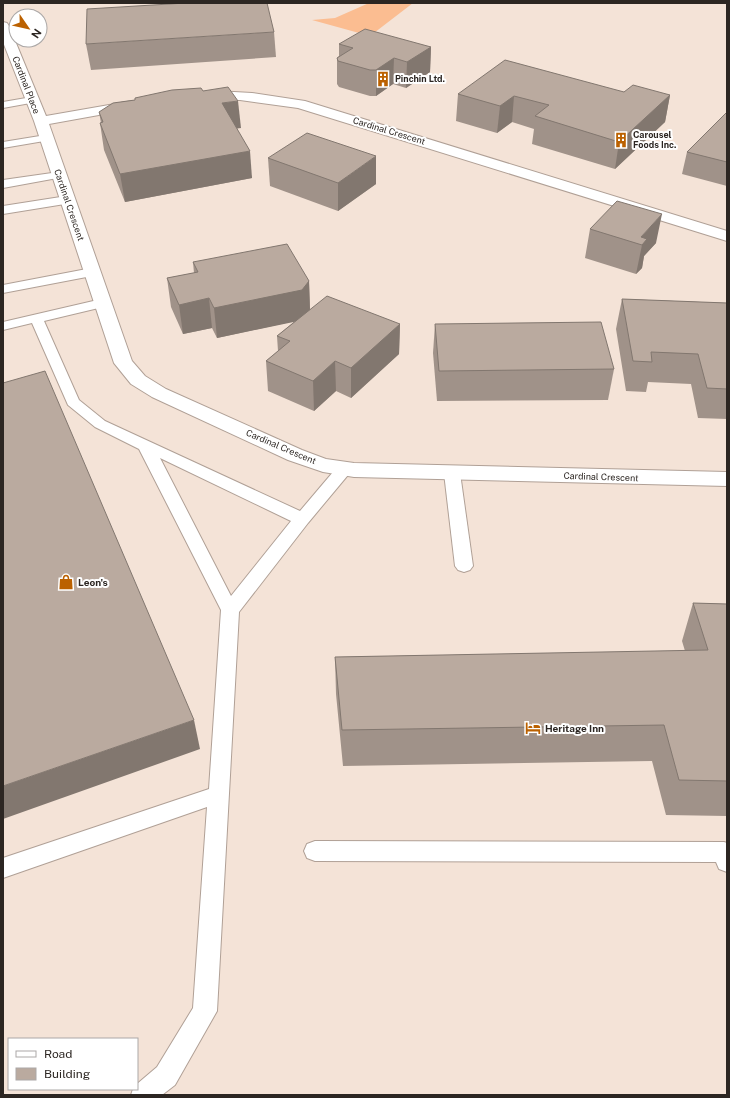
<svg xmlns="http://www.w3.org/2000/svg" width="730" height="1098" viewBox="0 0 730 1098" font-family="'Public Sans',sans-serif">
<rect width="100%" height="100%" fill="#f4e3d7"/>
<!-- green -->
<path fill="#fbbd91" d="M369 3H413L370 36 312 20 335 18Z"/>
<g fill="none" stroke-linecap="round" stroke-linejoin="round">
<!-- service casing -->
<g stroke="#b0a096" stroke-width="2">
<g id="service">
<path d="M32 97 37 100 36 102 3 108V102Z"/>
<path d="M46 135 50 136 52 138 50 140 3 148V142Z"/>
<path d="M59 172 63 173 65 175 63 177 3 188V180Z"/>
<path d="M67 196 71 197 73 200 71 203 3 214V206Z"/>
<path d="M92 268 97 269 98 272 97 275 3 293V285Z"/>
<path d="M102 299 107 300 109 303 107 306 44 321 79 400 105 421 300 511 339 465 345 464 351 465 353 469 308 523 239 612 217 1011 175 1085 162 1095H131L133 1089H137V1084L157 1067 193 1008 207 807 3 878V858L209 789 221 610 139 449 95 427 68 405 32 323 3 330V322ZM160 458 291 521 231 596Z"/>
<path d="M452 468 458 469 460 473 473 566 470 570 464 572 458 570 455 566 444 473 446 469Z"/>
<path d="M315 841 724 842 727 843V872L719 869 716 862 315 861 307 858 304 851 307 844Z"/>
</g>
</g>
<!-- minor casing -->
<g stroke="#b0a096" stroke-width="2">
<g id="minor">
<path d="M3 22 7 23 9 26 46 116 132 101 137 102 139 105 137 108 132 109 49 124 132 361 145 376 166 389 302 450 326 459 354 463 727 472V486L354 477 323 472 288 460 152 397 131 384 114 363 34 121 3 42Z"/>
<path d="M216 91 252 93 305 101 727 231V241L298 108 240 100H204L199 99 197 96 199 93Z"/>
</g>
</g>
<!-- service -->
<use href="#service" fill="#fff" fill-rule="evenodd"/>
<!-- minor -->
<use href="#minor" fill="#fff" fill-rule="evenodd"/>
</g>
<!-- wall -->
<g fill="#a09289">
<path d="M274 32 276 57 91 70 86 44Z"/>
<path d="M339 44 431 47 430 72 406 88 393 84 376 96H370L339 87 337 84V58L339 56Z"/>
<path d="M203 91 241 128H237L252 178 125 202 104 150 100 123H101L99 112Z"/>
<path d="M624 92 670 95 665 122 615 169 532 144 534 129 512 122 497 133 456 121 458 94Z"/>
<path d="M727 112V186L682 174 687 152Z"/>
<path d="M268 158 376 184 338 211 270 186Z"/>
<path d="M590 229 656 243 644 256 642 268 636 274 585 258Z"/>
<path d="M193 262 309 281 310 309 400 324 399 354 351 398 336 391 314 411 268 391 266 361 278 351 277 336 295 321 217 338 212 328 183 334 171 307 167 278 194 273Z"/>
<path d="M622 299 727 303V419L698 418 691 384 648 382 646 392 626 391 616 329Z"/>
<path d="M435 324 614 369 608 400 437 401 433 353Z"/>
<path d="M693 603 727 604V816L666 815 652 761 343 766 336 694 335 657 685 651 682 641Z"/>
</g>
<!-- shaded-wall -->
<g fill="#82776f">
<path d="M431 47 430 72 406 88 407 62Z"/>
<path d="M394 58 393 84 376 96V70Z"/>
<path d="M670 95 665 122 615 169 619 142Z"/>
<path d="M514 96 512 122 497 133 500 106Z"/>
<path d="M238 101 241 128 225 130 222 103Z"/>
<path d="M250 151 252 178 125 202 120 174Z"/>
<path d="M376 156V184L338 211V183Z"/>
<path d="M662 214 656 243 644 256 642 268 636 274 642 245 641 237Z"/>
<path d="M309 281 310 311 303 320 217 338 214 308Z"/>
<path d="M209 298 212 328 183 334 179 305Z"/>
<path d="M400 324 399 354 351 398V368Z"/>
<path d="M335 361 336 391 314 411 313 381Z"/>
<path d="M194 720 200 749 3 819V786Z"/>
</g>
<!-- building -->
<g fill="#baaa9f" stroke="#82776f">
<path d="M186 3H267L274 32 86 44 87 9Z"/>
<path d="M365 29 431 47 407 62 394 58 376 70H370L338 61 337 58 353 48 339 44Z"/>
<path d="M505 60 624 92 633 85 670 95 619 142 535 116 549 105 514 96 500 106 458 94Z"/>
<path d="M228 87 238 101 222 103 250 151 120 174 100 123 103 122 99 112 113 103 135 100V98L172 90 201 88 203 91Z"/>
<path d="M727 112V162L687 152Z"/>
<path d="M307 133 376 156 338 183 268 158Z"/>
<path d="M617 201 662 214 641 237 647 239 642 245 590 229Z"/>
<path d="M287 244 309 281 302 290 214 308 209 298 179 305 167 278 198 272 193 262Z"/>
<path d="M327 296 400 324 351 368 335 361 313 381 266 361 290 341 277 336Z"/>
<path d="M622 299 727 303V389L707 388 698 354 651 352 652 362 633 361Z"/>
<path d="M601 322 614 369 439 371 435 324Z"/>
<path d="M45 371 194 720 3 786V383Z"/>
<path d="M693 603 727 604V781L679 780 664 725 342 730 335 657 708 650Z"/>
</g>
<!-- icons -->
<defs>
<g id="building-bare" transform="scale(1.2)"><path d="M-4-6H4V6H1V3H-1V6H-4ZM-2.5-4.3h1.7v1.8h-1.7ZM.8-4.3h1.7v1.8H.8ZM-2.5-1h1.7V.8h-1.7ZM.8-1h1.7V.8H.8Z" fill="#bb6100" stroke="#fff" stroke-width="2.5" paint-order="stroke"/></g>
<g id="shop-bare" transform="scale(1.2)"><path d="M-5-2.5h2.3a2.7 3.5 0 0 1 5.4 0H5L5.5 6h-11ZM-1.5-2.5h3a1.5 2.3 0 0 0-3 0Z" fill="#bb6100" stroke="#fff" stroke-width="2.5" paint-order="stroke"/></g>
<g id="hotel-bare" transform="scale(1.2)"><path d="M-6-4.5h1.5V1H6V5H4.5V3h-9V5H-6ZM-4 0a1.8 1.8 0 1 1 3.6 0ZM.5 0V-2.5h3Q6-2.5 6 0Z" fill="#bb6100" stroke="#fff" stroke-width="2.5" paint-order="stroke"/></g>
</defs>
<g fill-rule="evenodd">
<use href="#building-bare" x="383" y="79"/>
<use href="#building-bare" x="621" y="140"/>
<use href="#shop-bare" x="66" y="582"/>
<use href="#hotel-bare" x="533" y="728"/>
</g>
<g text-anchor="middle" stroke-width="4" stroke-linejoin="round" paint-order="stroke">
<!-- far-poi labels -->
<g font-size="9" font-weight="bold" fill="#2c2622" stroke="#fff" text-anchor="start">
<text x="395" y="82">Pinchin Ltd.</text>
<text x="633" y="138">Carousel<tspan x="633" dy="10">Foods Inc.</tspan></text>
</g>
<!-- far-street labels -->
<g font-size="9" fill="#2c2622" stroke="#fff">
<text transform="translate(26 85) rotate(69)" y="3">Cardinal Place</text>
<text transform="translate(389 131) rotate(17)" y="3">Cardinal Crescent</text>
<text transform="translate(69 205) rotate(71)" y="3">Cardinal Crescent</text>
<text transform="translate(281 447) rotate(23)" y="3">Cardinal Crescent</text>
<text transform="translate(601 477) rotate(2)" y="3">Cardinal Crescent</text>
</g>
<!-- poi labels -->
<g font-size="10" font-weight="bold" fill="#2c2622" stroke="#fff" text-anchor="start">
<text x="78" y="586">Leon's</text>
<text x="545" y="732">Heritage Inn</text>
</g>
</g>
<!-- border -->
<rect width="730" height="1098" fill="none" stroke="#2c2622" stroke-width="8"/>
<!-- legend -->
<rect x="8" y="1038" width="130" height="52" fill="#ffffff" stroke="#aba8a7"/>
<rect x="16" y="1051" width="20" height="6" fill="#ffffff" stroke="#aba8a7"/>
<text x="44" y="1058" font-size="12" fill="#2c2622">Road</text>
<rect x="16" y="1068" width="20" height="12" fill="#baaa9f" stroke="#aba8a7"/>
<text x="44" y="1078" font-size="12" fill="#2c2622">Building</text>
<!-- north arrow -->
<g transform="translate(28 28) rotate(124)"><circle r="19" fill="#ffffff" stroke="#aba8a7"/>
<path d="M0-3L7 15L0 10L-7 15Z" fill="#bb6100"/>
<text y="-6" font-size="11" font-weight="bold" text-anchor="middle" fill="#2c2622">N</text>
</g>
</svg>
